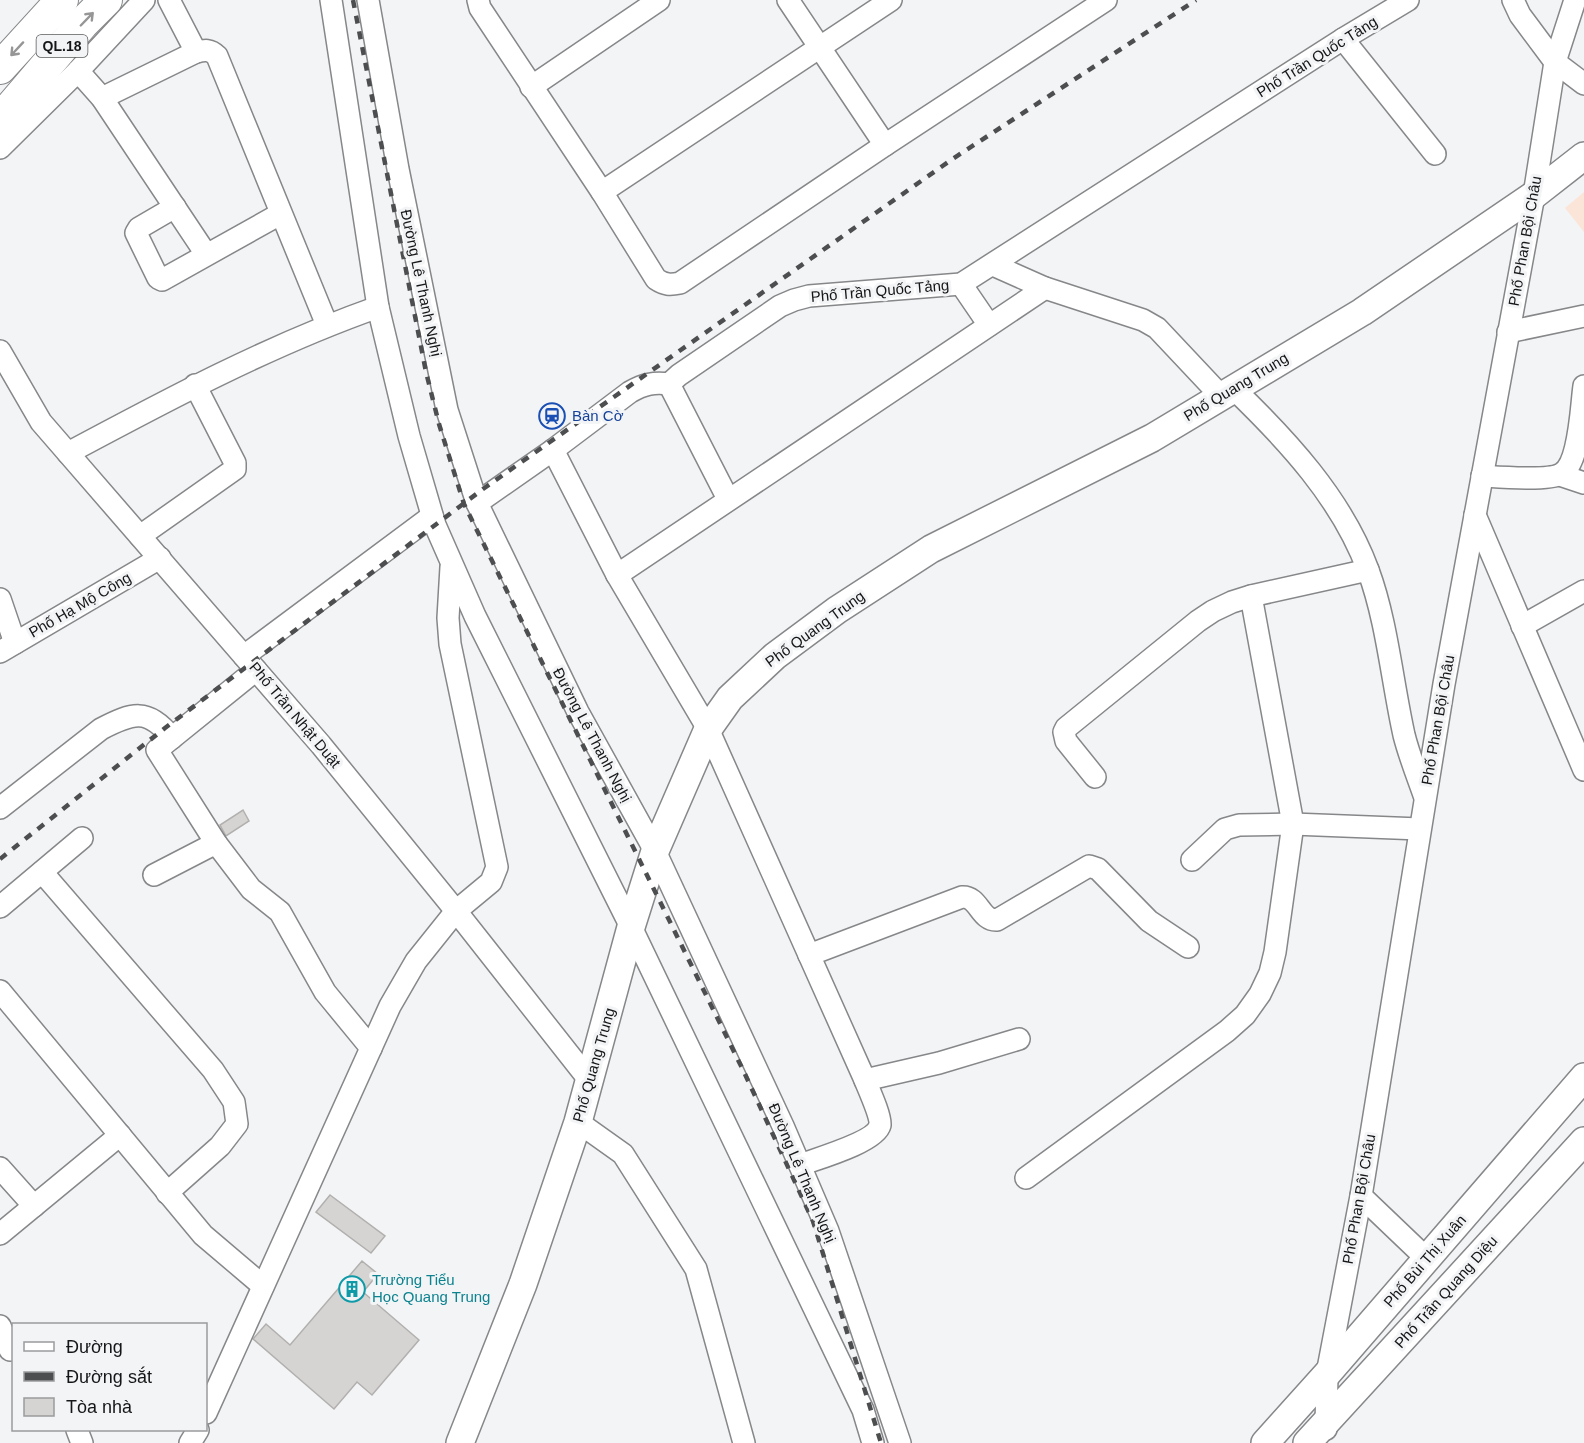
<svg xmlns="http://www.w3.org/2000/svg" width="1584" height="1443" viewBox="0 0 1584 1443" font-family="Helvetica,sans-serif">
<rect width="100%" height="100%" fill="#f3f4f6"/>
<!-- medical -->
<path fill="#fbe5d8" d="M1584 192V232L1565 208Z"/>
<!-- building -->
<g fill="#d6d4d2" stroke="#b2b0ae" stroke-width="1.5">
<path d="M243 810 249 821 226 836 220 825Z"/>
<path d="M330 1195 385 1236 371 1253 316 1212Z"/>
<path d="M362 1261 378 1274 363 1292 419 1340 372 1395 357 1382 334 1409 253 1339 266 1324 290 1345Z"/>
</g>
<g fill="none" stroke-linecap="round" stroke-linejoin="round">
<!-- minor casing -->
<g stroke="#868789" stroke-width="24">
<g id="minor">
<path d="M169 0 196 52"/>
<path d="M331 0 378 307 409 436 435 525 475 616 631 927 863 1410 873 1443"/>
<path d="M368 0 398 169 447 410 477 503 578 712 655 851 783 1126 828 1231 900 1443"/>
<path d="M478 0 480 8 602 192 656 279C665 285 670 285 680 283L885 145 1106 0"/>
<path d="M788 0 885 145"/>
<path d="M1513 0 1520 15 1555 62 1584 84"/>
<path d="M1343 39 1435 154"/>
<path d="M78 71 144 0"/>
<path d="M531 87 659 0"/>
<path d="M102 98 196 52C205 50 210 49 217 56L327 325"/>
<path d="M0 148 78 71 102 98 206 254"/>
<path d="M602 192 891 0"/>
<path d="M175 207 139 228 136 233 158 278 162 280 280 214"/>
<path d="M993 265 1045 288 1143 320 1157 328 1221 396"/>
<path d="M961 284 989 325"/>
<path d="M1508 332 1584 316"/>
<path d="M0 351 41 422 321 745 456 911 590 1081"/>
<path d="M669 384 728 499"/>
<path d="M1233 388C1287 440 1342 499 1368 570 1387 621 1392 681 1404 735 1409 755 1417 775 1424 795"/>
<path d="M553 450 617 575 708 729 865 1080C869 1090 881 1116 880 1125 876 1142 816 1159 800 1165"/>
<path d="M68 453C169 399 270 345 378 307"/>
<path d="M1560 475 1584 483"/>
<path d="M1482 476C1499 477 1548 481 1561 474 1580 464 1581 406 1584 386"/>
<path d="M477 503 553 450 630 392C644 384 654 382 669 384L679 375 780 306 794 300 809 296 961 284 1343 39 1408 0"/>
<path d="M1475 515 1584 770"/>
<path d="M140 536 235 469V463L195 385"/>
<path d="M617 575 1045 288"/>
<path d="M0 599 15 643"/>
<path d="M1522 626 1584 591"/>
<path d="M0 652 160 558"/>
<path d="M244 656 432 516"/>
<path d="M256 670 157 750 216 843 251 889 280 912 325 992 371 1048"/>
<path d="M1095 777 1066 741 1064 732 1066 728 1198 621 1213 611 1232 602 1251 596 1368 570"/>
<path d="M0 808 101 729C132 713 148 707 172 738"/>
<path d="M1192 860 1225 829 1239 825 1293 824 1420 829"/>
<path d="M42 872 213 1070 234 1102 237 1124 220 1146 167 1193"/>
<path d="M154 875 216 843"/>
<path d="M0 907 82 838"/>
<path d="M809 955 962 897C979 896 980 921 997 920L1089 866 1098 869 1149 921 1188 947"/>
<path d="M0 991 203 1235 263 1286"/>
<path d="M865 1080 939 1063 1019 1039"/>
<path d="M578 1122 623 1154 696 1269 744 1443"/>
<path d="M0 1168 34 1206"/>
<path d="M1026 1178 1227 1031 1245 1015 1260 994 1270 973 1275 952 1293 824 1251 596"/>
<path d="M1361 1196 1427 1259"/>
<path d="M0 1234 120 1135"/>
<path d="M0 1326 10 1350"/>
<path d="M206 1413 390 1006 416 961 456 911 491 882 497 867 450 644 448 618 451 567"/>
<path d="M1326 1429 1327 1374 1361 1196 1444 684 1534 195 1555 62 1575 0"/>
<path d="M77 1430 82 1443"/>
<path d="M190 1443 198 1430"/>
</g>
</g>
<!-- major casing -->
<g stroke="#868789" stroke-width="30">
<g id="major">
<path d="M460 1443 523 1284 578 1122 631 927 655 851 708 729 730 698 775 656 837 610 931 549 1152 438 1362 312 1534 195 1584 156"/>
<path d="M1265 1443 1327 1374 1584 1077"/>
<path d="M1307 1443 1584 1141"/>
</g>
</g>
<!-- highway casing -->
<g stroke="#868789" stroke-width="34">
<g id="highway">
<path d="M0 68 62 0"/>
<path d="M0 120 82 24 106 0"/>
</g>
</g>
<!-- minor -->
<use href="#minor" stroke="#fff" stroke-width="21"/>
<!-- major -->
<use href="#major" stroke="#fff" stroke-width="27"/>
<!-- highway -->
<use href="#highway" stroke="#fff" stroke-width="32"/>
<!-- rail -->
<g stroke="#4d4e4f" stroke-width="4.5" stroke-dasharray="8 8" stroke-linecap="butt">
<path d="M353 0 426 372 439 424 464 504 744 1072 813 1221 881 1443"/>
<path d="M0 859 165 728 483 489 951 160 1196 0"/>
</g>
</g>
<!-- one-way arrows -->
<defs><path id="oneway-shaft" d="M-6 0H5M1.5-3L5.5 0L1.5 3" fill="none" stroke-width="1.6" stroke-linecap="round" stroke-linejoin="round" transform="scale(1.5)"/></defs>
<g stroke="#969697">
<use href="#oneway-shaft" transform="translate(87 19) rotate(-46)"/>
<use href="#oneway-shaft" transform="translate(17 49) rotate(133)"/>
</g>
<!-- icons -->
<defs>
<g id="station-ring" transform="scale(1.35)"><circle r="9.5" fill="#f3f4f6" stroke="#1a4fb4" stroke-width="1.5"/><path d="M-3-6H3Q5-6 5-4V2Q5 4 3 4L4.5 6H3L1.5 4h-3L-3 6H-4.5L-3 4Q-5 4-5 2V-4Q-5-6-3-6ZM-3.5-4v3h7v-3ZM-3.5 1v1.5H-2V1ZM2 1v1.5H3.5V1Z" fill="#1a4fb4"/></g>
<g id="building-ring" transform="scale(1.35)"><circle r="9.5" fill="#f3f4f6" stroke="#0f9aa8" stroke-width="1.5"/><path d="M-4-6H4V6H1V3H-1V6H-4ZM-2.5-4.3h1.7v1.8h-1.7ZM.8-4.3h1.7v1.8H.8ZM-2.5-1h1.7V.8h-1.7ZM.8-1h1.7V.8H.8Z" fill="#0f9aa8"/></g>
</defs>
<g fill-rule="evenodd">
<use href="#station-ring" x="552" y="416"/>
<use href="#building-ring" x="352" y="1289"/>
</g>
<g text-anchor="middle" stroke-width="6" stroke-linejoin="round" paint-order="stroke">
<!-- shield labels -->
<rect fill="#f3f4f6" stroke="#58595a" stroke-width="1.5" x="36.5" y="35" width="51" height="22" rx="4.5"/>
<g font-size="14" font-weight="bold" fill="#151617">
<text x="62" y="51">QL.18</text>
</g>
<!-- street labels -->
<g font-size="15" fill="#151617" stroke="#f3f4f6">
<text transform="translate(1317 57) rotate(-32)" y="5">Phố Trần Quốc Tảng</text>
<text transform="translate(1525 241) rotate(-80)" y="5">Phố Phan Bội Châu</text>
<text transform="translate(421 283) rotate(78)" y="5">Đường Lê Thanh Nghị</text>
<text transform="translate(880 291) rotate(-5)" y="5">Phố Trần Quốc Tảng</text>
<text transform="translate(1236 387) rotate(-31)" y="5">Phố Quang Trung</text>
<text transform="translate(80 605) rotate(-30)" y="5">Phố Hạ Mộ Công</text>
<text transform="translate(815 629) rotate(-36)" y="5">Phố Quang Trung</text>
<text transform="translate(295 715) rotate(50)" y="5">Phố Trần Nhật Duật</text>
<text transform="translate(1438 720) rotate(-80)" y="5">Phố Phan Bội Châu</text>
<text transform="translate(592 735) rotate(62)" y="5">Đường Lê Thanh Nghị</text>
<text transform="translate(594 1065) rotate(-74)" y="5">Phố Quang Trung</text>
<text transform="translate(802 1173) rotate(67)" y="5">Đường Lê Thanh Nghị</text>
<text transform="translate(1359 1199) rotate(-80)" y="5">Phố Phan Bội Châu</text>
<text transform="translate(1425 1261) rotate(-49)" y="5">Phố Bùi Thị Xuân</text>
<text transform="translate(1446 1292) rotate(-48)" y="5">Phố Trần Quang Diệu</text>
</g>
<!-- transit labels -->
<g font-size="15" fill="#164399" stroke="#f3f4f6" text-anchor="start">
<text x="572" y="421">Bàn Cờ</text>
</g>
<!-- culture labels -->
<g font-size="15" fill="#0d838f" stroke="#f3f4f6" text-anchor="start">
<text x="372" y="1285">Trường Tiểu<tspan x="372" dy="17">Học Quang Trung</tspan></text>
</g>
</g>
<!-- legend -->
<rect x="12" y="1323" width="195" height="108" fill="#f3f4f6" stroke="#9a9b9d" stroke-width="1.5"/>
<rect x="24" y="1342" width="30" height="9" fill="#ffffff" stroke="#9a9b9d" stroke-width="1.5"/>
<text x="66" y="1353" font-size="18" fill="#151617">Đường</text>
<rect x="24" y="1372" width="30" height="9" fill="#4d4e4f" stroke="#9a9b9d" stroke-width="1.5"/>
<text x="66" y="1383" font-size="18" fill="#151617">Đường sắt</text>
<rect x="24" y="1398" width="30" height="18" fill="#d6d4d2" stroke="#9a9b9d" stroke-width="1.5"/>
<text x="66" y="1413" font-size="18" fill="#151617">Tòa nhà</text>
</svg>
